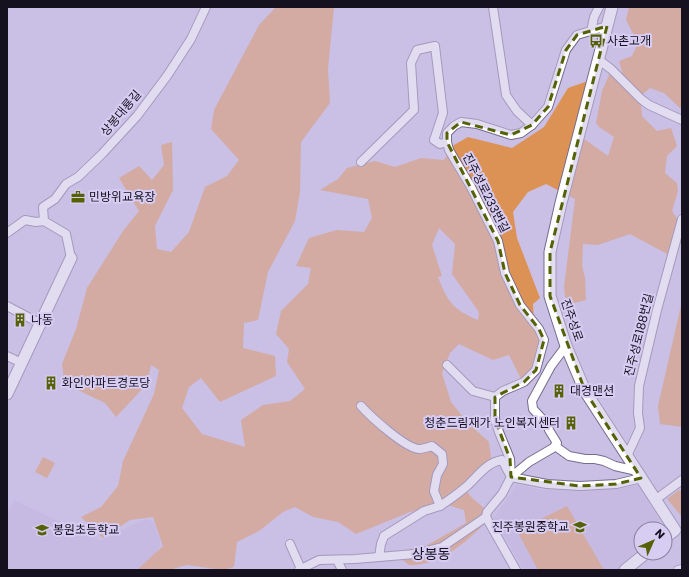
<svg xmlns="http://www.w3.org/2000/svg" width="689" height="577" viewBox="0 0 689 577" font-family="Poppins,'Noto Sans KR',sans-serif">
<rect width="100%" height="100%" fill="#cabfe4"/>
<!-- built -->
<g fill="#c0b3df">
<path d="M517 484 541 490H574L612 486 639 485 662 525 658 529H641V547L618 570H524L494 518Z"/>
<path d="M14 500 100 541 145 519 154 522 161 544 148 565 138 570H7V515Z"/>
</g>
<!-- green -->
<g fill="#dd9255" fill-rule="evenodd">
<path d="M276 7H334L328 69 330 103 301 142 300 192 295 221 268 272 258 320 244 323 243 348 275 356 276 376 220 402 201 378 189 387 182 408 202 434 245 447 241 420 263 405 290 401 305 389 287 362 289 349 276 334 281 311 308 284 311 268 296 266 309 238 337 230 364 232 372 218 368 199 320 190 338 179 347 168 375 161 395 167 421 158 444 160 454 145 468 137 512 148 544 127 568 88 588 81 580 136 608 156 614 137 599 127 596 123 602 91 610 73 641 103 642 116 657 131 671 128 677 146 667 156 665 173 677 183 678 191 672 211 678 220 669 255 630 234 598 245 583 244 582 266 585 277 586 300 566 305 564 287 575 199 546 184 528 192 513 212 517 238 540 298 533 304 534 326 543 346 536 376 523 383 509 355 493 360 459 344 450 353 442 373 451 402 467 422 489 442 492 465 464 486C469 499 483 505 492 516 470 539 442 566 409 565L399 557 404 550 424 547 466 523 464 510 441 503 410 512 356 534 338 522 313 517 295 507 283 512 259 531 237 542 234 567 223 570 187 565 169 570H137L163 546 153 517 130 520 103 538 81 517 101 507 118 486 123 461 154 394 159 370 151 365 147 384 116 417 105 403 80 391 64 379 62 364 76 329 87 288 123 231 139 211 119 178 139 166 152 180 164 165 161 145 172 142 173 190 155 226 157 249 171 252 189 232 205 187 227 176 239 160 211 129 214 110 259 25ZM439 228 455 244 452 274 479 312 478 320C452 309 448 302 438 277L442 276 432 245Z"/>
<path d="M629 7H682V110L664 93 650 88 642 95 624 79 619 61 632 56 638 43 626 20Z"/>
<path d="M682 301V427L660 424 658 406Z"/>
<path d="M43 457 55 463 47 478 35 472Z"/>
<path d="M679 490 682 491V517L667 499Z"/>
<path d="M567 506 604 570H538L517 531Z"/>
</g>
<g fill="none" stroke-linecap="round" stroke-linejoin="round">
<!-- street casing -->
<g stroke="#766c8d" stroke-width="10">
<g id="street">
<path d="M493 7 506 95 517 111 532 125"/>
<path d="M591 32 594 17 599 7"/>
<path d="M599 60 611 69 641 99 649 105 682 120"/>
<path d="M361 162 414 110 411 63 417 50 435 46 443 113 434 140 440 144 447 142"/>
<path d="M7 233 25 220 36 222 44 221"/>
<path d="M71 258 66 234 44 221 43 207 55 199 66 184 78 177 102 154 137 116 167 76 191 39 206 7"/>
<path d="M7 306 41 324"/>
<path d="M7 356 22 363"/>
<path d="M447 365 473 391 495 397"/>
<path d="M361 406C371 417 405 448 419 449 423 449 428 447 432 446L442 454 443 464 437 475 434 491 440 506C449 500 459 493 467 486 477 477 487 462 502 460L511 477 547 484 580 486 616 484 641 478"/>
<path d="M555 446 569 456 585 459H595L604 461 615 466 637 471"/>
<path d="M627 456 640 428 638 413 639 386 657 310 682 219"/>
<path d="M511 477 510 459 499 432 495 419V397L503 391 524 382 536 370 544 340 539 329 520 305 505 273 498 241 471 187 449 150 447 142V133L454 126 461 122 477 124 511 135 521 133 532 125 548 107 566 50 577 35 607 26"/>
<path d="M655 500 682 480"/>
<path d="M486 517 487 512 502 494 511 477 529 462 553 448 557 443 549 430 547 424 533 409 532 401 551 366 566 346"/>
<path d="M486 517 516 570"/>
<path d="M290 544 301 569"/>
<path d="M379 557 381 544 384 536 424 511 440 506"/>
<path d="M337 560 342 570"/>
<path d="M299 570 319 560 355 559 415 554 442 547 486 517"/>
<path d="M678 570 682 569"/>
</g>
</g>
<!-- secondary casing -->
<g stroke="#766c8d" stroke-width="13">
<g id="secondary">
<path d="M612 7 561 203 550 252V296L566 346 585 391 675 530 665 538"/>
<path d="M7 394 71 258"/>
<path d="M625 570 646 553"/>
</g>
</g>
<!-- street -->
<use href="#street" stroke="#fff" stroke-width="8"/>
<!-- secondary -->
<use href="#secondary" stroke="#fff" stroke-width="11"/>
</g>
<!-- marked area -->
<path d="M0 0H689V577H0ZM607 26 550 252V296L585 391 641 478 616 484 580 486 511 477 510 459 495 419V397L524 382 536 370 544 340 539 329 520 305 505 273 498 241 447 142V133L461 122 511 135 532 125 548 107 566 50 577 35Z" fill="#cabfe4" fill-opacity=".55" fill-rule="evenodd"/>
<path fill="none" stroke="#556204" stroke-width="3" stroke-dasharray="8 5" stroke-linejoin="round" d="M607 26 550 252V296L585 391 641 478 616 484 580 486 511 477 510 459 495 419V397L524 382 536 370 544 340 539 329 520 305 505 273 498 241 447 142V133L461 122 511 135 532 125 548 107 566 50 577 35Z"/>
<!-- icons -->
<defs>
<g id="bus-bare" transform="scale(1.08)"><path d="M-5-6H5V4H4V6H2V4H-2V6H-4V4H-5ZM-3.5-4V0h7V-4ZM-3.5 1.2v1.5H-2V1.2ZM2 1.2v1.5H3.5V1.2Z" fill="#556204" stroke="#d7ccf2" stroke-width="2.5" paint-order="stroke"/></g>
<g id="office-bare" transform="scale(1.08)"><path d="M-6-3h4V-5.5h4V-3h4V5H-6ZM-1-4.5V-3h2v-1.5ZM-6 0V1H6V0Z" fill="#556204" stroke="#d7ccf2" stroke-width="2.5" paint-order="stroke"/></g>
<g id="building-bare" transform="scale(1.08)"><path d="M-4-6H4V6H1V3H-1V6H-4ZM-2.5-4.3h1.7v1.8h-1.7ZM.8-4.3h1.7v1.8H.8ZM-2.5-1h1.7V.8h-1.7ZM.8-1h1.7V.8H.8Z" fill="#556204" stroke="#d7ccf2" stroke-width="2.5" paint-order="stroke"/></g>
<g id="school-bare" transform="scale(1.08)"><path d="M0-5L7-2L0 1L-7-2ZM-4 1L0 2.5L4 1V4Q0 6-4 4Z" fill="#556204" stroke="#d7ccf2" stroke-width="2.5" paint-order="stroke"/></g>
</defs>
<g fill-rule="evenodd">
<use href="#bus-bare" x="596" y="41"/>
<use href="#office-bare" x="78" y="197"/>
<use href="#building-bare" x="20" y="320"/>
<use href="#building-bare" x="51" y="383"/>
<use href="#building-bare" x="559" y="391"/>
<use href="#building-bare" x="571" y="423"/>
<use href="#school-bare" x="580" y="527"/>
<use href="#school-bare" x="42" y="530"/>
</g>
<g text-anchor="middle" stroke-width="4" stroke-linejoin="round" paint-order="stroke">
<!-- poi labels -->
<g font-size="12" fill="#15111e" stroke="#d7ccf2" text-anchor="start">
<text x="607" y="45">사촌고개</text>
<text x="89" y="201">민방위교육장</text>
<text x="31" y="324">나동</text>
<text x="62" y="387">화인아파트경로당</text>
<text x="570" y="395">대경맨션</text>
<text x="560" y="427" text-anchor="end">청춘드림재가 노인복지센터</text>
<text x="569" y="531" text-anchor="end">진주봉원중학교</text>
<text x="53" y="534">봉원초등학교</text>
</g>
<!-- street labels -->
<g font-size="12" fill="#15111e" stroke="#d7ccf2">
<text transform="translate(121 113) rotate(-50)" y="4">상봉대룡길</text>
<text transform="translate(486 193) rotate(63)" y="4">진주성로233번길</text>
<text transform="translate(572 320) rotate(71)" y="4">진주성로</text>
<text transform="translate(639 335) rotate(-76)" y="4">진주성로188번길</text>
</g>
<!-- quarter labels -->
<g font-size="14" fill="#15111e" stroke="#d7ccf2">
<text x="431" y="559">상봉동</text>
</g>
</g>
<!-- border -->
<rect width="689" height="577" fill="none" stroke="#15111e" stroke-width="16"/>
<!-- north arrow -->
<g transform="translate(653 541) rotate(45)"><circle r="19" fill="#d7ccf2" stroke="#89819d"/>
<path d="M0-3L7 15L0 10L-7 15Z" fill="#556204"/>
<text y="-6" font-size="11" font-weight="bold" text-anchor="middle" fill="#15111e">N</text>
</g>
</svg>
